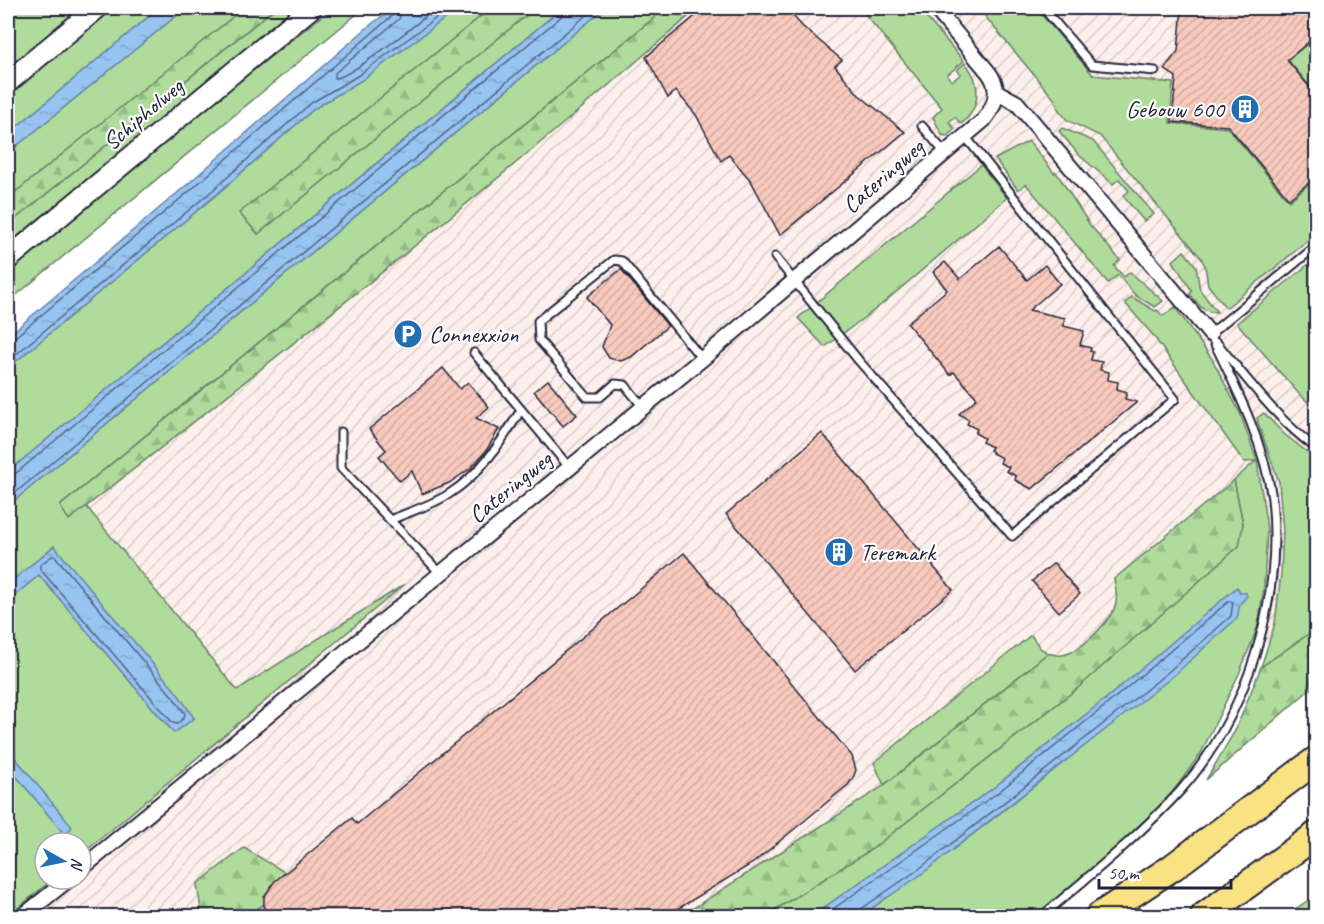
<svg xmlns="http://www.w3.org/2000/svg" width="1324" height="924" viewBox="0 0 1324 924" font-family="Caveat,sans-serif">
<defs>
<pattern id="industrial-furrows" width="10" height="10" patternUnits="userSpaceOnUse" patternTransform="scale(1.5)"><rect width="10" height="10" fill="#fdefeb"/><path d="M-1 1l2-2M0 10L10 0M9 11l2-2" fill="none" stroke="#d9cdca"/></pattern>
<pattern id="forest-firs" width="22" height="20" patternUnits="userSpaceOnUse" patternTransform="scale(1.5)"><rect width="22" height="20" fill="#afdc9a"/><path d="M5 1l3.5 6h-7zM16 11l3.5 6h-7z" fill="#96bc86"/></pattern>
<pattern id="water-ripples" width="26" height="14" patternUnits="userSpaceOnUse" patternTransform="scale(1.5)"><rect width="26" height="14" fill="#97c4f1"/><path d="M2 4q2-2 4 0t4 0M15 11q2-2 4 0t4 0" fill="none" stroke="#82a8d0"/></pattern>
<pattern id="building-hatch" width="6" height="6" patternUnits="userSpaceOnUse" patternTransform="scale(1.5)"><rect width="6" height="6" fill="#f8c9bd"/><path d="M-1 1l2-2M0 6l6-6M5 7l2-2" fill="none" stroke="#d4aca3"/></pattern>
</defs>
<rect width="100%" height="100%" fill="#fff"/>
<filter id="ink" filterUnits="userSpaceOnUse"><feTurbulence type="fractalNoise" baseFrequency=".0167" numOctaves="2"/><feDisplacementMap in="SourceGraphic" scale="12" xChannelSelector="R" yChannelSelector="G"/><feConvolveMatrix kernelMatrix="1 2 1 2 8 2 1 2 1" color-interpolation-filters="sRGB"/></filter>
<g filter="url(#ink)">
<!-- industrial -->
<path fill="url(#industrial-furrows)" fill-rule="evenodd" d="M467 8H1316V615L793 916H8V374ZM45 843H81V879H45Z"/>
<!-- grass -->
<g fill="#afdc9a" stroke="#687f6a" stroke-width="1.5">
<path d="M8 8H83L8 70Z"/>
<path d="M113 8H159L8 134V94Z"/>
<path d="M186 8H245L8 198V153Z"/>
<path d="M275 8H297L8 244V225Z"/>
<path d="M332 8H364L8 302V270L116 179Z"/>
<path d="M459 8H491L240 213 258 234 532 10 531 8H562L8 472V368L217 194 315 108 362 80Z"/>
<path d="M605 8H666L60 506 69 519 86 506 237 690 405 584 81 855V843H45V879H53L8 916V766L65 834 71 827 8 749V601L39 575 174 733 194 718 54 546 8 584V506Z"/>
<path d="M860 8H918L964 61 947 75 952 81 961 74 957 70 965 63C982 82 981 108 961 124L955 117 949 122 955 129 947 136 942 135 933 117 942 108Z"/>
<path d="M978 8H1036L1093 75 1173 83 1170 123 1228 128 1289 201 1316 178V234L1226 308 1208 285 1205 266 1201 258 1100 136 1067 120 1058 109 1055 100Z"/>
<path d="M1316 37V94L1288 60Z"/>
<path d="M1062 128 1093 141 1154 214 1144 221 1123 196 1129 191 1119 179 1113 184 1079 155 1059 131Z"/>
<path d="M1029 141 1054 173 1056 172 1090 225 1120 260 1114 266 1124 277 1130 272 1163 301 1155 307 1136 296 1118 275 1108 283 1026 184 1018 190 995 159Z"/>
<path d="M981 165 1007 198 881 305 825 347 798 318Z"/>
<path d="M1184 251 1196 266 1200 290 1217 312C1203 313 1198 304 1190 294L1192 291 1173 261Z"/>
<path d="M1316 258V409L1299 394 1237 323Z"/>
<path d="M1132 297 1155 311 1157 310 1163 316 1175 307 1212 359 1240 413 1257 461 1267 529 1264 586 1258 626 1239 674 1201 753 1169 797 1130 843 1040 916H860C993 826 1113 720 1237 618L1240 592 1237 588 1108 697 992 789 812 916H765L872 849 1079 687 1243 524 1234 480 1256 461 1244 462 1152 334 1125 303Z"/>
<path d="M1264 413 1284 434 1316 459V629L1261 667 1275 623 1281 574 1283 531 1279 482 1258 423 1257 418Z"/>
<path d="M1031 635 1040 648 1048 653 884 785 874 763Z"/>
<path d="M1316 895V916H1285Z"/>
</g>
<!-- forest -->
<g fill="url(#forest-firs)" stroke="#687f6a" stroke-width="1.5">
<path d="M244 8H275L8 225V198Z"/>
<path d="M491 8H531L533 10 258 234 239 213Z"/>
<path d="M666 8H698C495 186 282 353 69 520L60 506Z"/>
<path d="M1234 480 1243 524 1239 546 1079 687 872 849 765 916H681L882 787 1048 653C1052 654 1058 656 1062 655 1080 653 1112 620 1116 603 1117 595 1116 587 1114 579Z"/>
<path d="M1316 629V684L1206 780 1236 729 1261 667Z"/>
<path d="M244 848 298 880 247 916H202L197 884Z"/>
</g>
<!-- water -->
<g fill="url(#water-ripples)" stroke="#6883a8" stroke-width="1.5">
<path d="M159 8H186L8 153V134Z"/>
<path d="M393 8H459L362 80 315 108 217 194 8 368V336L182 189 369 26Z"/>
<path d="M562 8H605L8 506V472Z"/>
<path d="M54 546 178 694 194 718 174 733 39 575 8 601V584Z"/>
<path d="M1237 587 1240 592 1246 593 1247 596 1240 604 1237 618 1171 678 922 874 860 916H812L992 789 1108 697Z"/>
<path d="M8 749 72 827 65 835 8 766Z"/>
</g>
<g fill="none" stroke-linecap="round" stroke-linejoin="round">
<!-- shore -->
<g stroke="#516384" stroke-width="1.5">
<path d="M403 8 399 19 335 73V78C351 78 419 21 437 8"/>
<path d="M8 340 14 338 186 194 393 15 396 8"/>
<path d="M8 361 213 190 311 103 359 75 450 8"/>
<path d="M8 477 14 475 563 15 566 8"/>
<path d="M8 499 595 8"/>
<path d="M52 556H55L173 697 185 714 184 718 177 724 173 723 40 569V565Z"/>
<path d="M823 916 996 794 1111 701 1229 601 1233 602 1231 616 1167 673 1048 768 919 869 861 909 858 916"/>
</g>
</g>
<!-- building -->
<g fill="url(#building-hatch)" stroke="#22223b" stroke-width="1.5">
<path d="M705 8H786L802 26 842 60 835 66 859 95 905 132 780 235 751 181 729 155 721 161 696 115 676 91 668 98 646 57Z"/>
<path d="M1182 8H1317V35L1287 60 1317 96V176L1289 199 1228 126 1172 122 1176 77 1164 69 1178 51Z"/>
<path d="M999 246 1027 280 1045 265 1060 284 1029 310 1065 318 1063 326 1084 331 1080 345 1091 348 1090 351 1093 352 1091 360 1102 362 1100 370 1109 372 1108 380 1118 382 1117 389 1127 392 1125 399 1137 402 1032 489 1015 480 1016 476 1006 471 1009 467 1000 463 1002 458 992 453 993 452 990 450 992 447 982 442 984 438 975 433 977 429 967 424 969 420 959 414 977 398 954 372 950 375 907 323 947 290 933 272 945 262 960 279Z"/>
<path d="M621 269 668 326 631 357 621 361 609 358 602 347 610 325 587 297Z"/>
<path d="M443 368 460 389 468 382 489 407 476 418 499 429 486 451 471 468 449 483 422 494 412 471 400 481 379 456 386 450 369 429Z"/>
<path d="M548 380 577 415 563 426 534 391Z"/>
<path d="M822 433 953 590 855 670 726 514Z"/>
<path d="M684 553 852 756 856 770 853 778 848 785 753 863 666 916H264V897L274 882 352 818 357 824Z"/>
<path d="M1054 563 1080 594 1059 612 1032 581Z"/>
</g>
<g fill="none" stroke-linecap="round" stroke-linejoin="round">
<!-- lane casing -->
<g stroke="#22223b" stroke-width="11">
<g id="lane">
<path d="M1043 8 1092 65 1155 71"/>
<path d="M922 126 945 153"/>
<path d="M775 257 859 361 1012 536 1175 399 965 136"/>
<path d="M1210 334 1316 246"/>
<path d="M1217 343C1248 380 1277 420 1316 448"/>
<path d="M474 353 569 467"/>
<path d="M643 407 625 385 615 384 600 397H587L539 340 538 321 614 260 622 261 702 359"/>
<path d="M341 432V468L440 573"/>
<path d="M390 520C409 512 432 505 449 494 482 473 501 442 521 410"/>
<path d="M1042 916C1089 876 1138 837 1180 791 1247 716 1283 599 1272 499 1264 441 1235 386 1210 334"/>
</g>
</g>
<!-- street casing -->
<g stroke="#22223b" stroke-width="18">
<g id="street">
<path d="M997 92 1017 103 1210 334"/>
<path d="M81 869 702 359 984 120C996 105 1001 89 989 73L935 8"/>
<path d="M23 916 69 879"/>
</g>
</g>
<!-- secondary casing -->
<g stroke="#22223b" stroke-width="24">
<g id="secondary">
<path d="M8 82 97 8"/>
<path d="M8 259 311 8"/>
</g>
</g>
<!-- highway casing -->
<g stroke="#22223b" stroke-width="30">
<g id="highway">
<path d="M1099 916 1173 867 1316 760"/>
<path d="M1204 916 1316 835"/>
</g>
</g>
<!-- lane -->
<use href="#lane" stroke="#fff" stroke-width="7"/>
<!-- street -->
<use href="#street" stroke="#fff" stroke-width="14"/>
<!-- secondary -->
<use href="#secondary" stroke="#fff" stroke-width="20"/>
<!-- highway -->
<use href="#highway" stroke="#f8e281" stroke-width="26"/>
</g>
</g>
<!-- icons -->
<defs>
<g id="building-disc" transform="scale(1.5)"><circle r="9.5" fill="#1f6fb2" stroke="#fff"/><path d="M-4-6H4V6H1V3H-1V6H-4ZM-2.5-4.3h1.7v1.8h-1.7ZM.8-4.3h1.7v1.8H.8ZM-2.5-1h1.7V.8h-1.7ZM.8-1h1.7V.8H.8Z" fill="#fff"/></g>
<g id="parking-disc" transform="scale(1.5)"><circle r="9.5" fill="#1f6fb2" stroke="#fff"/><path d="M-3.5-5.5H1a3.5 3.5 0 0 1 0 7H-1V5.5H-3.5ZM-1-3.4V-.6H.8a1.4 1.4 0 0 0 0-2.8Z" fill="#fff"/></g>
</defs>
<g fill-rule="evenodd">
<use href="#building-disc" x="1245" y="109"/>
<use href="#parking-disc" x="408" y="334"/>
<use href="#building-disc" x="839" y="552"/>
</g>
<g text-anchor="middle" stroke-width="4.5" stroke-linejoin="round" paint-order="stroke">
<!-- poi labels -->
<g font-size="24" fill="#22223b" stroke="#fff" text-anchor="start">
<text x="1224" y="117" text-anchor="end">Gebouw 600</text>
<text x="429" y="342">Connexxion</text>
<text x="860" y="560">Teremark</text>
</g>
<!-- street labels -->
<g font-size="24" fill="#22223b" stroke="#fff">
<text transform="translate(143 114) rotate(-40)" y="8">Schipholweg</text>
<text transform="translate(883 176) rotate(-41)" y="8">Cateringweg</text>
<text transform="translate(510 487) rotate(-39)" y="8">Cateringweg</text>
</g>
</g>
<!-- margin -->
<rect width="1324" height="924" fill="none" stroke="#fff" stroke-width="30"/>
<rect x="15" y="15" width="1294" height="894" fill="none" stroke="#22223b" stroke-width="2" filter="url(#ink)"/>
<!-- north arrow -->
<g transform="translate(63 861) rotate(99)"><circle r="28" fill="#ffffff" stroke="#a7a7b1" stroke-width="1.5"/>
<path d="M0-4.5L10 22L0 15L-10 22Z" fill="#1f6fb2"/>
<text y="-9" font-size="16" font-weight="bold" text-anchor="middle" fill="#22223b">N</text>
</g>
<!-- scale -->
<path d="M1099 879v9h132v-9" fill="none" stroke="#22223b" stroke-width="3"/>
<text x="1108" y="879" font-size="18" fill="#22223b" stroke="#ffffff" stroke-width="4.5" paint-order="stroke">50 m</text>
</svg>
